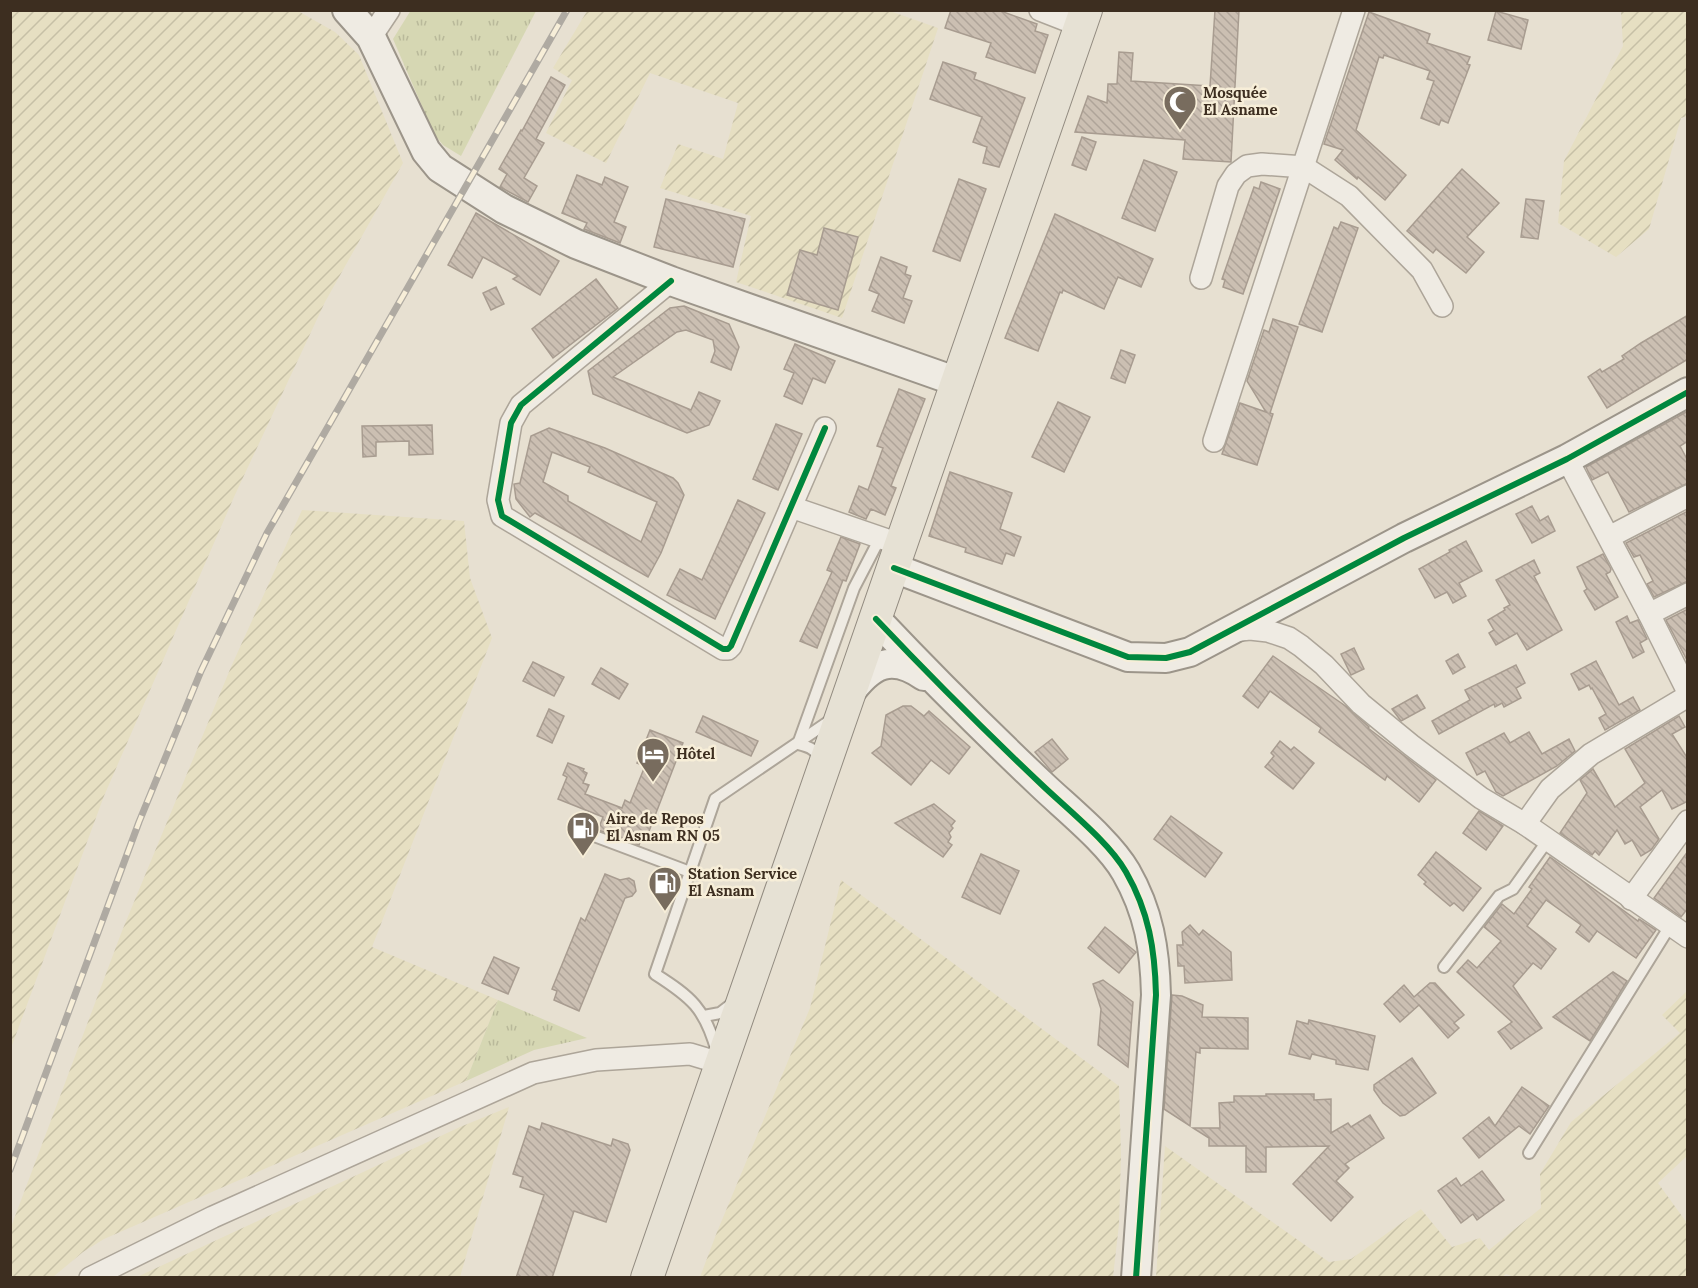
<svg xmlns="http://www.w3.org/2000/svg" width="1698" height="1288" viewBox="0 0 1698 1288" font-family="Lora,serif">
<defs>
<pattern id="farmland-furrows" width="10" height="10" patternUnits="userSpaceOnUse" patternTransform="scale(1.5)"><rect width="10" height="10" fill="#e6dfc2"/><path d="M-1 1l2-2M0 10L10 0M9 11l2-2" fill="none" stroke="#c6c0a6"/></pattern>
<pattern id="grass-tufts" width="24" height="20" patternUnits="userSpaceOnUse" patternTransform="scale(1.5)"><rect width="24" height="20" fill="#d6d7b3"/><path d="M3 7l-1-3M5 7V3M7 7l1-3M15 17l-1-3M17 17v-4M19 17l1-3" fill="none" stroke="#b9b99a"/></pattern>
<pattern id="building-back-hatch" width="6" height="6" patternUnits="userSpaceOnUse" patternTransform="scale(1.5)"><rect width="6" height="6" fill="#cbbfb2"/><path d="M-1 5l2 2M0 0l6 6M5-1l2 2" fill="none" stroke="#afa499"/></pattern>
</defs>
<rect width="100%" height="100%" fill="#e7e0d1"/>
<!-- farmland -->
<g fill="url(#farmland-furrows)">
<path d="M11 10 298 11 335 32 359 55 403 163 325 302 234 497 104 796 11 1048Z"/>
<path d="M587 11H890L938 28 842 318 736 282 751 216 660 188 678 144 723 159 738 103 650 73 606 163 546 133 572 80 553 68Z"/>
<path d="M1621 11H1687L1688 116 1681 118 1649 229 1616 257 1558 223 1564 161 1623 46Z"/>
<path d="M302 510 464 521 470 578 492 638 372 947 498 1000 466 1081 104 1239 83 1252 53 1277H11V1227L122 931 231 667Z"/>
<path d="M841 880 1119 1086 1121 1155 1119 1224 1113 1277H700L717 1232 810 1008Z"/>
<path d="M1687 991V1156L1658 1183 1687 1223V1277L1517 1278 1506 1274 1501 1278 1156 1277 1165 1146 1329 1262 1351 1259 1421 1209 1452 1247 1480 1238 1489 1250 1541 1208 1540 1174 1571 1122 1680 1033 1662 1015Z"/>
<path d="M509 1107 460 1277H137L460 1127Z"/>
</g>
<!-- grass -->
<g fill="url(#grass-tufts)">
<path d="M411 10 536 11 461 156 443 145 434 134 393 39Z"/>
<path d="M498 1000 587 1038 534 1050 466 1081Z"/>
</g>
<!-- building -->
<g fill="url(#building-back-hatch)" stroke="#a89c90" stroke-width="1.5" fill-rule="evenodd">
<path d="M951 10H998L1037 24 1035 31 1048 35 1035 73 986 57 991 43 945 28Z"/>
<path d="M1215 10H1239L1231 162 1183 159 1185 140 1075 132 1088 96 1107 103 1108 84H1117L1119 52 1133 53 1131 81 1210 86Z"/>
<path d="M1496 11 1528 20 1521 49 1488 40Z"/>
<path d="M1369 12 1430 34 1427 43 1470 57 1467 64 1470 65 1448 123 1441 120 1439 125 1421 118 1434 81 1427 79 1430 71 1384 55 1383 58 1379 57 1356 130 1406 175 1385 200 1358 177 1357 179 1335 160 1343 150 1324 144Z"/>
<path d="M943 62 976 73 974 79 1025 98 999 167 983 163 987 147 973 142 982 117 930 99Z"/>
<path d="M551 77 565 85 536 139 544 143 524 178 537 186 528 202 500 187 507 174 499 169 521 130 522 131Z"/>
<path d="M1082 137 1096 142 1086 170 1072 165Z"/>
<path d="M1144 160 1177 172 1155 231 1122 218Z"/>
<path d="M1462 169 1499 203 1467 237 1484 252 1466 273 1436 249 1433 253 1407 231Z"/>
<path d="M577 175 602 185 605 177 628 187 614 222 626 227 620 243 584 229 587 223 562 213Z"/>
<path d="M959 179 986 189 960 261 933 251Z"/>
<path d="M1261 182 1280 189 1243 294 1223 287 1225 280 1222 279 1254 187 1259 189Z"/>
<path d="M666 199 745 219 733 267 654 247Z"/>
<path d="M1526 199 1544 201 1538 239 1521 237Z"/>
<path d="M476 213 559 261 540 295 513 279 518 276 483 257 472 278 448 265Z"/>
<path d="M1055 214 1153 259 1141 287 1118 277 1104 309 1063 290 1062 293 1060 292 1038 351 1005 338Z"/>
<path d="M1341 222 1358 228 1322 332 1299 324 1334 227 1338 229Z"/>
<path d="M824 228 858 237 838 310 787 295 800 250 817 255Z"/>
<path d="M881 257 907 267 905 274 911 276 903 298 912 301 904 323 872 311 879 294 869 290Z"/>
<path d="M596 279 618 308 553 358 532 329Z"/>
<path d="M496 287 504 304 491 310 483 293Z"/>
<path d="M684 306 729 324 739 347 731 370 711 362 715 351 713 340 686 330 677 332 613 377 691 410 699 392 720 401 709 425 687 433 593 394 588 371 670 308Z"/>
<path d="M1688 315V359L1607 408 1588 377 1600 369 1602 372 1624 359 1622 356 1641 343Z"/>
<path d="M1273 319 1298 327 1270 413 1273 414 1257 465 1222 454 1240 403 1266 412 1247 381 1264 330 1269 332Z"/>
<path d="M795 344 835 361 825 383 813 378 802 404 784 396 794 373 784 369Z"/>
<path d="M1121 350 1135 355 1125 383 1111 378Z"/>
<path d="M899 389 925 399 891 486 896 488 885 515 871 509 866 519 849 512 859 486 868 490 883 448 877 446Z"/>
<path d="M1058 402 1090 417 1064 472 1032 457Z"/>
<path d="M1688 411V441L1680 446 1688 461V483L1629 512 1608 472 1592 480 1586 467Z"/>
<path d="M776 424 802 434 778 490 753 479Z"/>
<path d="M432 425 433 454 409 455V441L376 442V456L363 457 362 426Z"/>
<path d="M549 428 605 448 673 478 678 483 684 495 661 553 648 577 535 513 530 517 516 499 514 484 520 483 531 436ZM552 452 590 467 588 472 657 502 641 542 568 501V496L543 482Z"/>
<path d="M950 472 1012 493 1000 529 1021 537 1014 556 1006 553 1002 564 965 552 966 548 929 536Z"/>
<path d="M738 500 765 513 715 619 667 595 680 569 702 580Z"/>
<path d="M1532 506 1540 521 1548 516 1555 531 1532 543 1516 514Z"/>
<path d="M1688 511V581L1654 597 1647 584 1653 581 1640 555 1634 557 1626 543Z"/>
<path d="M841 537 860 544 846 581 843 580 817 648 800 641 832 572 827 570Z"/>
<path d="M1466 541 1482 571 1459 583 1466 596 1453 603 1447 592 1435 598 1419 569 1450 552 1449 550Z"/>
<path d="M1603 554 1611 569 1610 572 1606 574 1618 597 1595 610 1584 591 1587 589 1577 567Z"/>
<path d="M1534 560 1540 573 1534 576 1562 630 1527 650 1517 633 1496 645 1489 633 1494 630 1488 620 1505 610 1504 608 1510 605 1496 580Z"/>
<path d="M1688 609V662L1666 620Z"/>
<path d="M1627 616 1630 623 1638 620 1647 639 1640 643 1644 652 1633 658 1616 622Z"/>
<path d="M1354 648 1364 669 1351 675 1341 654Z"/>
<path d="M1458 654 1465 667 1453 674 1446 661Z"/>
<path d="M1273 656 1347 707 1369 727 1368 728 1436 780 1419 802 1387 776 1385 780 1319 732 1321 728 1270 691 1258 708 1243 696Z"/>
<path d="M1596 661 1619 705 1633 697 1640 710 1605 730 1599 718 1606 714 1592 688 1591 689 1589 685 1579 690 1571 674Z"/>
<path d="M533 662 564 677 554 696 523 681Z"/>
<path d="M1516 665 1525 683 1516 688 1521 698 1504 707 1502 703 1495 707 1494 704 1439 734 1432 721 1470 700 1465 690Z"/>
<path d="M601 668 628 684 619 699 592 684Z"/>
<path d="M1417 695 1425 708 1401 721 1392 709Z"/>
<path d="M903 706H911L924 716 929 711 970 747 949 774 931 760 911 785 872 753 881 746 886 715Z"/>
<path d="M549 709 564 716 552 743 537 736Z"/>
<path d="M703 716 758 741 751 756 696 732Z"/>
<path d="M1679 716 1685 727 1672 734 1688 759V801L1672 809 1662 790 1640 807 1659 839 1651 850 1641 856 1632 840 1625 844 1617 830 1599 855 1595 851 1592 855 1560 833 1587 793 1580 780 1593 769 1615 807 1645 783 1625 749Z"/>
<path d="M650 730 683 743 646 839 642 837 639 845 598 830 603 817 558 799 567 777 563 775 568 763 584 769 583 771 587 773 583 783 589 785 585 794 622 808 625 800 630 803 645 766 637 763Z"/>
<path d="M1529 732 1542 754 1569 739 1575 751 1557 766 1503 796 1496 792 1485 771 1477 775 1466 753 1504 733 1510 743Z"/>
<path d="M1052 739 1068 759 1052 772 1035 752Z"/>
<path d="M1280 741 1291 750 1294 747 1314 763 1293 789 1265 767 1274 756 1271 753Z"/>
<path d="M934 804 955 821 951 826 953 828 949 833 951 837 948 842 952 845 943 857 895 823Z"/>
<path d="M1479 811 1503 826 1486 850 1463 833Z"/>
<path d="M1171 816 1222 853 1205 877 1154 839Z"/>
<path d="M1688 851V908L1681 917 1654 898Z"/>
<path d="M1436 852 1481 888 1463 911 1454 903 1450 906 1424 884 1426 882 1418 875Z"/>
<path d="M981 854 1019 871 1000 914 962 897Z"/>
<path d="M1550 857 1638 921 1639 919 1656 930 1636 958 1597 931 1589 942 1576 932 1581 925 1546 900 1527 926 1556 949 1541 969 1533 963 1513 986 1542 1028 1511 1049 1498 1032 1512 1022 1457 972 1468 960 1477 968 1501 941 1484 927 1502 904 1514 914 1532 889 1529 887Z"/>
<path d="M605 874 620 880 629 878 634 881 636 891 632 896 625 898 579 1011 554 1000 557 991 552 989 581 918 585 921Z"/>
<path d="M1190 925 1199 935 1203 930 1231 952 1232 980 1185 983 1184 966H1178L1177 945H1183L1182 932Z"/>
<path d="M1105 927 1136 952 1119 973 1088 948Z"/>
<path d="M494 957 519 968 508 994 482 983Z"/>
<path d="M1613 972 1627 981 1590 1041 1553 1017Z"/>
<path d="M1103 980 1133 1002 1128 1067 1098 1045 1101 1009 1093 984Z"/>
<path d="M1430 983H1435L1464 1015 1454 1023 1459 1028 1448 1038 1419 1005 1400 1022 1384 1004 1404 985 1414 997Z"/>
<path d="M1172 995 1182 996 1203 1005 1202 1017 1248 1018V1049L1200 1048V1053L1196 1052 1190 1126 1164 1109Z"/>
<path d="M1309 1020 1375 1036 1368 1070 1336 1064V1060L1312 1054 1310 1059 1289 1054 1297 1021 1308 1024Z"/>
<path d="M1412 1058 1436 1093 1405 1115 1400 1116 1383 1103 1374 1090V1085Z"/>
<path d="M1522 1087 1549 1106 1530 1134 1519 1126 1479 1158 1463 1138 1489 1117 1495 1126Z"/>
<path d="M1266 1094H1314V1100L1331 1099V1133L1348 1123 1351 1127 1370 1115 1384 1138 1345 1164 1349 1168 1336 1181 1353 1197 1331 1221 1293 1184 1329 1146 1266 1147V1172H1246V1146H1209V1138L1193 1128H1220L1219 1103 1234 1102V1096H1266Z"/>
<path d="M542 1123 611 1146 613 1139 628 1144 630 1150 606 1222 574 1211 552 1278H516L544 1195 520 1187 523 1177 513 1174 529 1126 540 1130Z"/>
<path d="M1482 1171 1504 1200 1477 1220 1473 1214 1461 1223 1438 1191 1456 1178 1461 1186Z"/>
</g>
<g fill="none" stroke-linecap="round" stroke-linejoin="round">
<!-- lane casing -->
<g stroke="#ada599" stroke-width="14">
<g id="lane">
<path d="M820 761C816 749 810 747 798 744L854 588 880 538"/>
<path d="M573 828 690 872"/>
<path d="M1444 967 1499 896 1513 889 1548 840"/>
<path d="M704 1016 720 1013 733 1003"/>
<path d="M717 1052C705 1008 691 997 655 974L715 799 831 720"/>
<path d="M1529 1153 1670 926"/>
</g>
</g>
<!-- street casing -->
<g stroke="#ada599" stroke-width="24">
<g id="street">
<path d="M1040 10 1081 26"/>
<path d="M371 37 389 10"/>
<path d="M1201 278 1228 186 1236 174 1247 166 1262 164 1304 167 1349 196 1422 270 1442 306"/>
<path d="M671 281 521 405 511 423 498 500 502 516 723 649H728L731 646 825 428"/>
<path d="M1214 441 1354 10"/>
<path d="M1567 459 1649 614 1688 692"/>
<path d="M791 507 902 545"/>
<path d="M1609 537 1688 496"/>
<path d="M1649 614 1688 594"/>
<path d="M1232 631 1250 629 1268 631 1289 638 1301 646 1324 665 1361 704 1411 745 1481 798 1525 824 1688 937"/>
<path d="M1525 824 1550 789 1591 754 1688 696"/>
<path d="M1631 899 1688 821"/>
<path d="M90 1278 213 1217 533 1073 596 1060 690 1054 720 1063"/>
</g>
</g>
<!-- secondary casing -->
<g stroke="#9c958a" stroke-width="32">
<g id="secondary">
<path d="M347 10 371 37 426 151 440 168 504 209 576 244 671 281 958 382"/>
<path d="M894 568 1128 657 1166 658 1190 652 1404 538 1567 459 1688 392"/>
<path d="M876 619C929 675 984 730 1041 784 1066 808 1109 842 1126 872 1149 912 1155 950 1156 995L1136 1278"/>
<path d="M849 694C871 664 891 653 924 676"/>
</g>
</g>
<!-- primary casing -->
<g stroke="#928b80" stroke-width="34">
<path id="primary" d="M647 1278 1086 10"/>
</g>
<!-- lane -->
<use href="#lane" stroke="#efebe3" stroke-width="10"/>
<!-- street -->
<use href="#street" stroke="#efebe3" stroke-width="21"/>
<!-- secondary -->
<use href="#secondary" stroke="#efebe3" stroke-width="28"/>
<!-- primary -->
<use href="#primary" stroke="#e6e1d4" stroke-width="32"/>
<!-- rail casing -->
<g stroke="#afaaa2" stroke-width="7">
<path id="rail" d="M10 1170 139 822 201 671 267 533 567 10"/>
</g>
<!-- rail -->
<use href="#rail" stroke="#f7eed8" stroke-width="4.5" stroke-dasharray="14" stroke-linecap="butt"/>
<!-- cycleway casing -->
<g stroke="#f7eed8" stroke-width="10">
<g id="cycleway">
<path d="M671 281 521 405 511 423 498 500 502 516 723 649H728L731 646 825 428"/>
<path d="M894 568 1128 657 1166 658 1190 652 1404 538 1567 459 1688 392"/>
<path d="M876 619C929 675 984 730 1041 784 1066 808 1109 842 1126 872 1149 912 1155 950 1156 995L1136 1278"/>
</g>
</g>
<!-- cycleway -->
<use href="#cycleway" stroke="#00873e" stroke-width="6"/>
</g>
<!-- icons -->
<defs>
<g id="mosque-pin" transform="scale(1.725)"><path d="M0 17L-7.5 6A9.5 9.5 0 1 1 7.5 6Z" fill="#786c5e" stroke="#f7eed8"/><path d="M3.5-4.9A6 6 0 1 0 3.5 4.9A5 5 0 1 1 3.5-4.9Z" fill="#fff"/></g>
<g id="hotel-pin" transform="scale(1.725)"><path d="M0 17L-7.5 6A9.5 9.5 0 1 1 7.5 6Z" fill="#786c5e" stroke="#f7eed8"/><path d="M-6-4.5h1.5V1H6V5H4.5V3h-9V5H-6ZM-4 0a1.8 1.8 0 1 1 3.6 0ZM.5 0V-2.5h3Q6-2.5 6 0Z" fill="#fff"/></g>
<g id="fuel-pin" transform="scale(1.725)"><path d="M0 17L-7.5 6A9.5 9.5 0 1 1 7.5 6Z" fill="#786c5e" stroke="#f7eed8"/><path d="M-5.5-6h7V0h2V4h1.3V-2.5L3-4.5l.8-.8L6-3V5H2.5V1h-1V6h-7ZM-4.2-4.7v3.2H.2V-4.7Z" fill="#fff"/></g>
</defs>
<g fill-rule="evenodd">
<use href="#mosque-pin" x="1180" y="102"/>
<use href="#hotel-pin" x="653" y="754"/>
<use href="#fuel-pin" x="583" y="828"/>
<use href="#fuel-pin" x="665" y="883"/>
</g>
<g text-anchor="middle" stroke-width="5" stroke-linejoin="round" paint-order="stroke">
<!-- poi labels -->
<g font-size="15" font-weight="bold" fill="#3d2e20" stroke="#f7eed8" text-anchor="start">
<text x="1203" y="98">Mosquée<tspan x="1203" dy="17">El Asname</tspan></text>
<text x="676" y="759">Hôtel</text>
<text x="606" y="824">Aire de Repos<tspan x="606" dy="17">El Asnam RN 05</tspan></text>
<text x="688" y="879">Station Service<tspan x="688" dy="17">El Asnam</tspan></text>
</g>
</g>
<!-- border -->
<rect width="1698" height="1288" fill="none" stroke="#3d2e20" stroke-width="24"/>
</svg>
